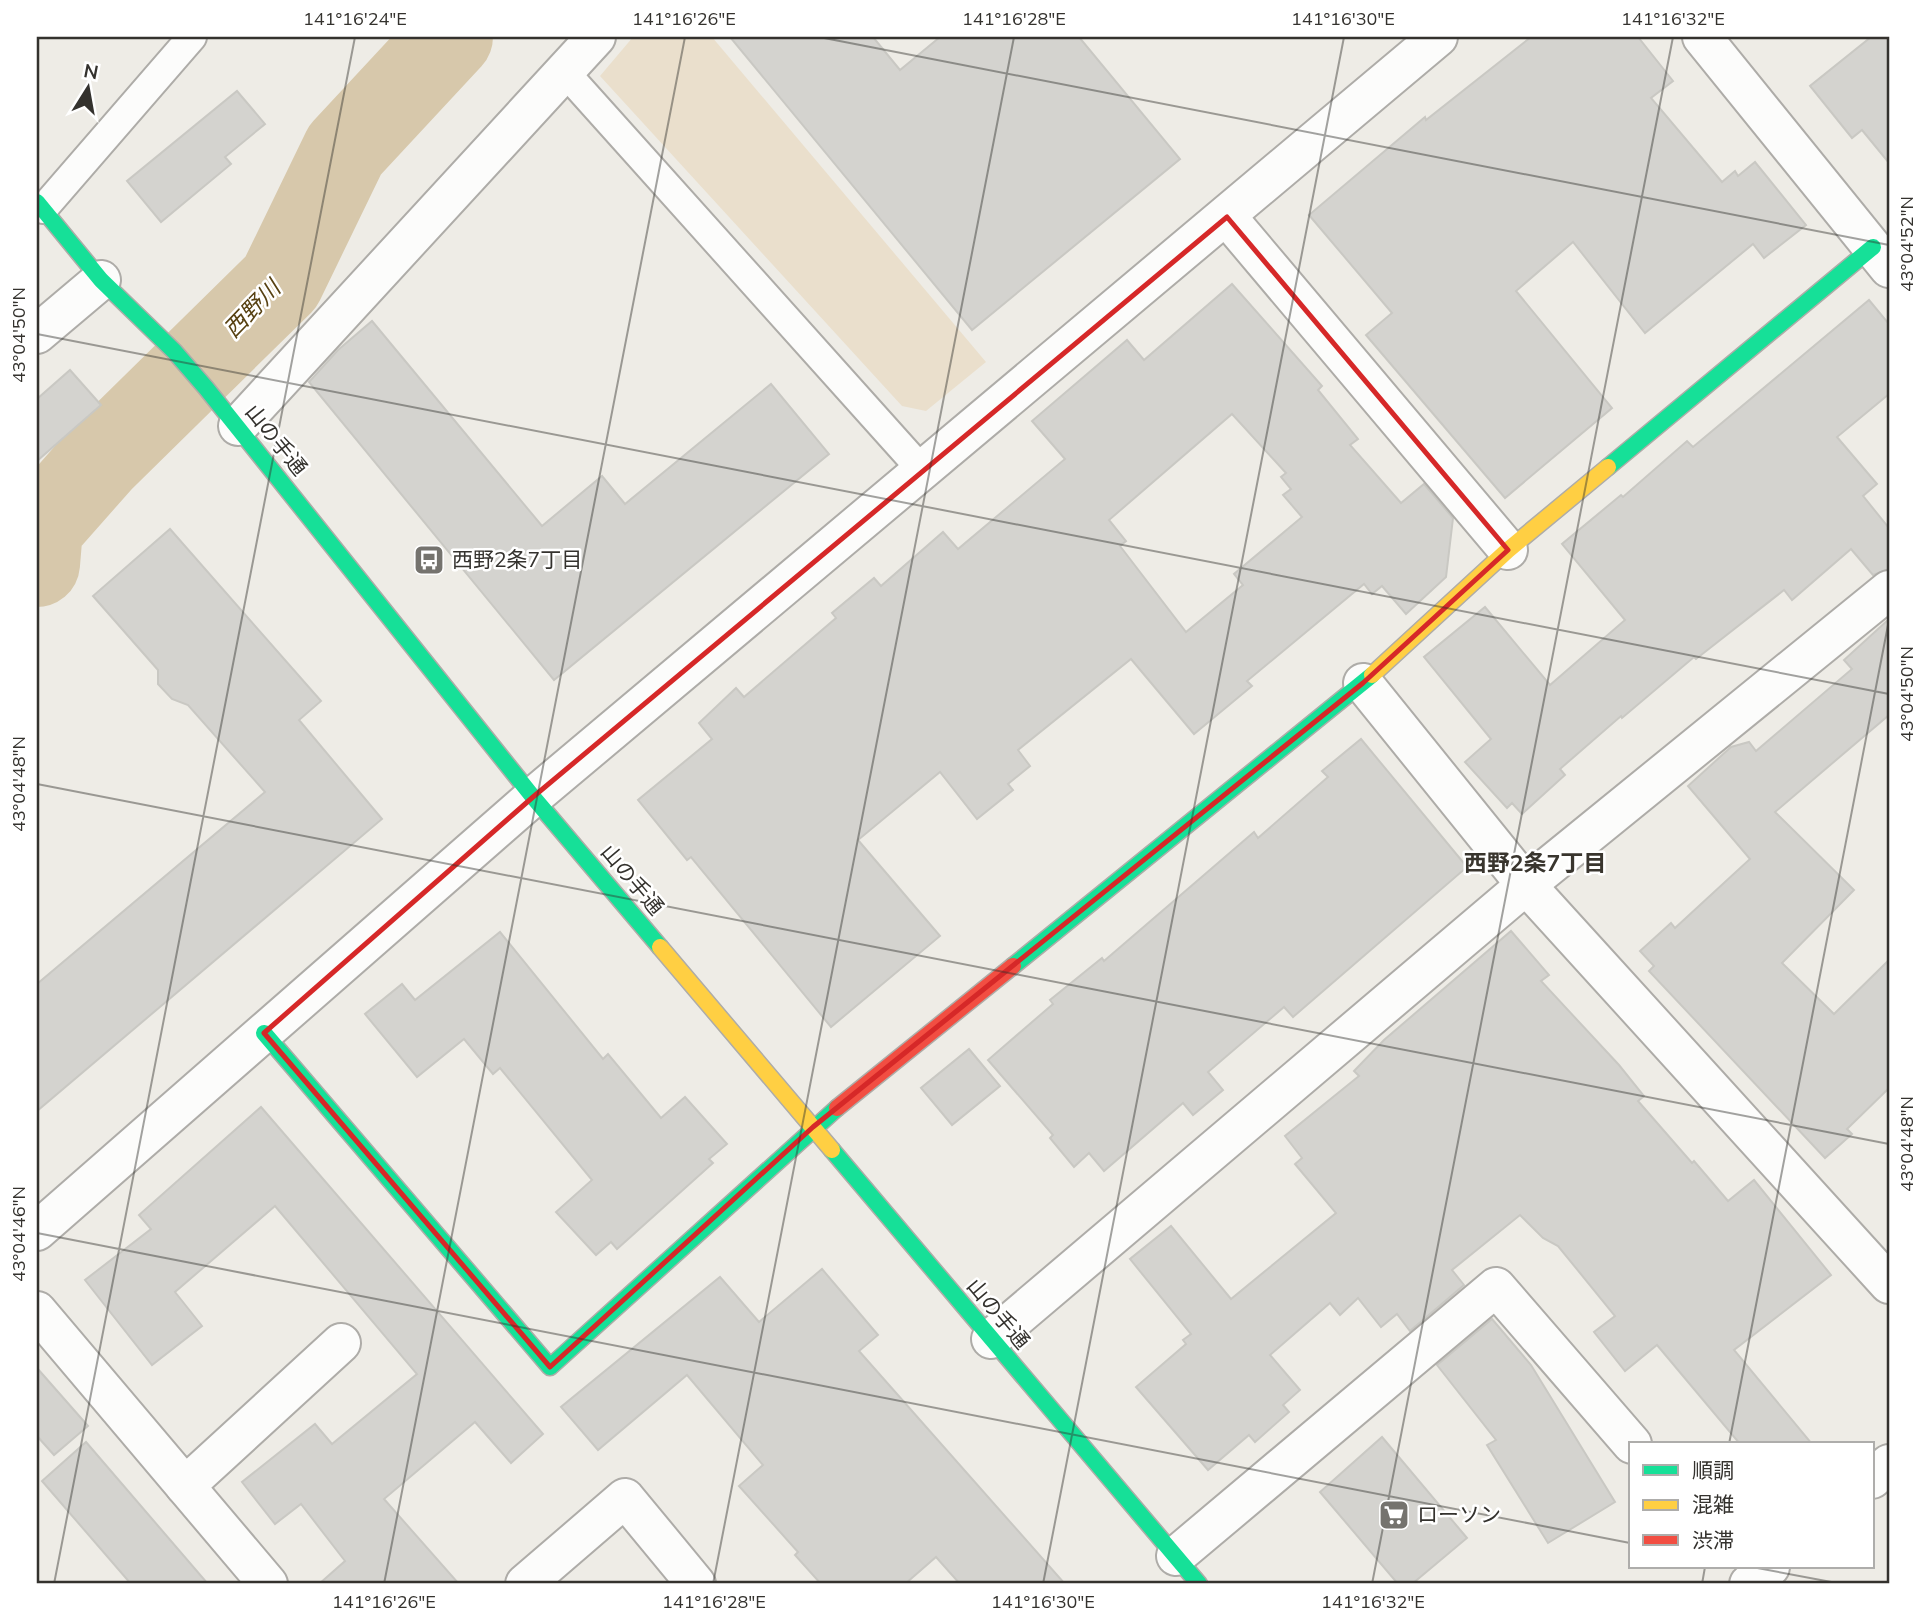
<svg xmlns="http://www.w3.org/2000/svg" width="1926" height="1621" viewBox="0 0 1926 1621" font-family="Mulish,'Noto Sans JP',sans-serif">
<rect width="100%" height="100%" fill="#eeece6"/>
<!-- green -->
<path fill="#eadfcc" d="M633 37H712L986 362 926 411 902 406 600 76Z"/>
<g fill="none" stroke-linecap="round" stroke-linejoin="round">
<!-- river -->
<path stroke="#d7c8ab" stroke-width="86" d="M37 564 40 528 101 459 281 282 345 150 450 37"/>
</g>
<!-- building -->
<g fill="#d4d3cf" stroke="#c9c8c3" stroke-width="2" fill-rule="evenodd">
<path d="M730 37H873L900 70 940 37H1079L1180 159 972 330Z"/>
<path d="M1531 37H1638L1673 81 1651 98 1722 182 1735 171 1738 176 1755 162 1806 225 1764 258 1753 244 1645 333 1573 242 1516 291 1612 408 1505 498 1366 335 1392 313 1309 215 1425 117 1426 120Z"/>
<path d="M1871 37H1889V163L1862 130 1852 138 1810 86Z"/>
<path d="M237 91 265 124 225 157 231 164 161 222 127 181Z"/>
<path d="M1232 284 1322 386 1318 390 1358 439 1350 445 1401 503 1424 484 1453 518 1446 577 1406 614 1382 586 1372 594 1364 584 1247 681 1252 686 1194 734 1131 659 1018 750 1030 766 1008 784 1013 790 977 819 940 772 858 840 940 936 831 1027 691 857 687 860 638 800 712 739 699 723 736 688 744 697 836 618 832 613 874 578 881 586 943 532 958 549 1065 459 1032 421 1127 340 1144 360ZM1232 414 1286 473 1281 477 1291 489 1283 495 1302 517 1234 574 1243 585 1186 632 1120 546 1126 541 1109 520Z"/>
<path d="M1869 300 1889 324V394L1837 437 1877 484 1863 496 1889 528V569L1873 575 1851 549 1792 600 1784 590 1696 659 1694 657 1622 718 1621 716 1560 769 1565 775 1522 814 1512 803 1507 808 1465 762 1491 739 1424 657 1485 607 1550 685 1625 620 1562 544 1621 495 1623 497 1687 441 1693 447Z"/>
<path d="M372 321 542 526 602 476 625 504 771 384 829 454 554 680 309 382 338 350Z"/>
<path d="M70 370 101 405 37 461V399Z"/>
<path d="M170 529 321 701 299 720 382 819 37 1111V984L265 792 188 705 172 699 158 684V670L93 596Z"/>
<path d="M1889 619V715L1775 812 1854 890 1782 963 1834 1014 1889 960V1088L1847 1129 1852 1134 1825 1158 1649 971 1654 966 1640 951 1671 923 1675 928 1750 859 1688 786 1731 747 1749 742 1756 751 1852 669 1844 660Z"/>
<path d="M1361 739 1467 867 1293 1017 1284 1007 1208 1072 1223 1090 1193 1115 1183 1103 1104 1171 1089 1153 1074 1167 1050 1138 1053 1135 988 1060 1053 1004 1050 1000 1102 958 1104 961 1254 832 1258 838 1328 777 1322 771Z"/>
<path d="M1511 931 1549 975 1541 981 1619 1065 1644 1096 1638 1101 1692 1163 1694 1161 1728 1201 1754 1180 1831 1275 1734 1350 1812 1444H1740L1657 1345 1625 1371 1594 1332 1615 1316 1558 1246 1543 1238 1520 1215 1452 1270 1464 1285 1410 1331 1397 1314 1381 1327 1358 1298 1340 1315 1330 1303 1270 1355 1300 1390 1283 1405 1289 1412 1255 1442 1249 1435 1208 1470 1136 1387 1186 1344 1183 1340 1191 1334 1130 1259 1171 1226 1231 1299 1336 1213 1295 1164 1302 1158 1285 1136 1359 1076 1354 1071 1384 1040Z"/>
<path d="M500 932 603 1059 608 1054 661 1118 685 1097 727 1144 709 1159 713 1163 617 1249 611 1242 596 1255 556 1212 592 1180 500 1068 493 1074 464 1039 417 1077 365 1014 402 984 415 1000Z"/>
<path d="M969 1049 1000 1086 952 1125 921 1088Z"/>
<path d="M261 1107 543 1434 511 1463 475 1422 384 1499 459 1584H319L345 1561 301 1504 275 1524 242 1482 315 1424 332 1444 417 1374 275 1206 175 1292 202 1326 152 1365 85 1280 151 1229 139 1215Z"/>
<path d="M822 1269 878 1335 859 1351 1065 1584H960L936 1557 905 1584H821L795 1555 798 1552 739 1486 763 1465 687 1375 598 1450 561 1407 720 1277 759 1322Z"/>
<path d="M1492 1319 1531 1365 1615 1502 1548 1543 1487 1445 1496 1440 1437 1365Z"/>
<path d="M37 1368 88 1426 54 1455 37 1436Z"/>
<path d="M1382 1437 1467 1538 1412 1584H1398L1320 1492Z"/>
<path d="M86 1442 208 1584H131L42 1481Z"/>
</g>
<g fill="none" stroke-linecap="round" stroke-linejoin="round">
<!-- lane casing -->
<g stroke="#aeaca8" stroke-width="32">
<g id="lane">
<path d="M563 70 921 469"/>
<path d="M43 209 192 37"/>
</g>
</g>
<!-- street casing -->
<g stroke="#aeaca8" stroke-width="42">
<g id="street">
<path d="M1702 37 1889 268"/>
<path d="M1227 217 1508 550"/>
<path d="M37 334 101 280"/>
<path d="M238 426 596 37"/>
<path d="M1363 683 1526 885 1889 1284"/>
<path d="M37 1231 533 797 1438 37"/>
<path d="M37 1311 268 1584"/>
<path d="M991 1339 1526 885 1889 590"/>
<path d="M1872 1479 1889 1464"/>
<path d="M185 1486 341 1343"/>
<path d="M1176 1556 1496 1287 1632 1444"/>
<path d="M525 1584 625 1498 696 1584"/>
<path d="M1749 1584 1770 1567"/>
</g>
</g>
<!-- fast casing -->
<g stroke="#aeaca8" stroke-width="19">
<g id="fast">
<path d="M37 202 101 280 174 351 206 388 533 797 660 947"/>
<path d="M1608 467 1873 247"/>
<path d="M1013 966 1372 675"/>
<path d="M264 1033 550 1367 837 1108"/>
<path d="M832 1150 1199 1584"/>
</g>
</g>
<!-- slow casing -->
<g stroke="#aeaca8" stroke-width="19">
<g id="slow">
<path d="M1372 675 1508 550 1608 467"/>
<path d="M660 947 832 1150"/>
</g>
</g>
<!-- jam casing -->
<g stroke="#aeaca8" stroke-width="19">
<path id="jam" d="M837 1108 1013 966"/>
</g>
<!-- lane -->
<use href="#lane" stroke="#fcfcfb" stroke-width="28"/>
<!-- street -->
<use href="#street" stroke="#fcfcfb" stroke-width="38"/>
<!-- fast -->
<use href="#fast" stroke="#16e098" stroke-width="16"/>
<!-- slow -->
<use href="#slow" stroke="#ffcf43" stroke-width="16"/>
<!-- jam -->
<use href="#jam" stroke="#f24e42" stroke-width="16"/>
</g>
<!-- marked area -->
<path fill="none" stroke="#d62828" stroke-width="5" stroke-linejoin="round" d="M1227 217 1508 550 1363 683 813 1127 550 1367 264 1033 533 797Z"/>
<!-- ticks -->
<path fill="none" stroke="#34322e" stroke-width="2" stroke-opacity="0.45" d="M819 37 1889 245M37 334 1889 694M37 784 1889 1144M37 1233 1630 1543M1729 1444 1889 620M1752 1567 1842 1584M54 1584 355 37M384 1584 685 37M713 1584 1014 37M1043 1584 1344 37M1372 1584 1673 37M1702 1584 1705 1567"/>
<!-- icons -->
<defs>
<g id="bus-square" transform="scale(1.575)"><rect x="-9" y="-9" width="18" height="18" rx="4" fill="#75736e" stroke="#fff"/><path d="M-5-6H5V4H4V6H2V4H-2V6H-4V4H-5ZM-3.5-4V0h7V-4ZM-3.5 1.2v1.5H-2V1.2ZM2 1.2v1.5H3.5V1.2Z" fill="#fff"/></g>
<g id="supermarket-square" transform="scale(1.575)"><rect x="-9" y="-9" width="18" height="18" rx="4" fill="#75736e" stroke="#fff"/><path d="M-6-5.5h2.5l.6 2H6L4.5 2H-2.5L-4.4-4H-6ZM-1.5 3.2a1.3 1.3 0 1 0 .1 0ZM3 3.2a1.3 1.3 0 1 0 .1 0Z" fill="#fff"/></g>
</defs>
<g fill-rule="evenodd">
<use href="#bus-square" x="429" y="560"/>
<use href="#supermarket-square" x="1394" y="1515"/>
</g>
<g text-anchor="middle" stroke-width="5" stroke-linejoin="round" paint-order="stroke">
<!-- street labels -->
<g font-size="21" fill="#34322e" stroke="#fff">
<text transform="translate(276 440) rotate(51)" y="7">山の手通</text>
<text transform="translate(632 880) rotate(50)" y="7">山の手通</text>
<text transform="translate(998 1314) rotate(50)" y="7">山の手通</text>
</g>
<!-- poi labels -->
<g font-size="21" fill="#34322e" stroke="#fff" text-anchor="start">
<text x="452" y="567">西野2条7丁目</text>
<text x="1417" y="1522">ローソン</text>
</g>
<!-- water labels -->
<g font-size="23" font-style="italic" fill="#574112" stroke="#fff">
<text transform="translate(252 309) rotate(-46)" y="8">西野川</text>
</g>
<!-- neighbourhood labels -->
<g font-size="23" font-weight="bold" fill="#39352e" stroke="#fff">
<text x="1535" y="871">西野2条7丁目</text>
</g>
</g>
<!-- border -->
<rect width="1926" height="1621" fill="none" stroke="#ffffff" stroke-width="77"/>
<!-- legend -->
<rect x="1629" y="1442" width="245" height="126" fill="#ffffff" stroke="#aeadab" stroke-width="2"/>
<rect x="1643" y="1465" width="35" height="10" fill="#16e098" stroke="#aeadab" stroke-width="2"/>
<text x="1692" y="1478" font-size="21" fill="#34322e">順調</text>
<rect x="1643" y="1500" width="35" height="10" fill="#ffcf43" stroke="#aeadab" stroke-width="2"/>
<text x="1692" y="1512" font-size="21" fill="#34322e">混雑</text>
<rect x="1643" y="1535" width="35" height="10" fill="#f24e42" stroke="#aeadab" stroke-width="2"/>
<text x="1692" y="1548" font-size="21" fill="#34322e">渋滞</text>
<!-- north arrow -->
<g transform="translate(88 88) rotate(11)" stroke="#ffffff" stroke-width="5" paint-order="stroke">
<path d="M0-5L12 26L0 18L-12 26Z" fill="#34322e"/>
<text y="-10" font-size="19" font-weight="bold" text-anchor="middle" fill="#34322e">N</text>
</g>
<rect x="38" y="38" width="1850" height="1544" fill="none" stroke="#34322e" stroke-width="2.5"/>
<g font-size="18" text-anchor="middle" fill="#34322e">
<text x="355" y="25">141°16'24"E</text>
<text x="684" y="25">141°16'26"E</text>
<text x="1014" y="25">141°16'28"E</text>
<text x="1343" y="25">141°16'30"E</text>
<text x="1673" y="25">141°16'32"E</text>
<text transform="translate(1907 244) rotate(-90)" y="6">43°04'52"N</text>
<text transform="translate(19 335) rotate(-90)" y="6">43°04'50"N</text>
<text transform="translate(1907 694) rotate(-90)" y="6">43°04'50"N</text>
<text transform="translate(19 784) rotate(-90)" y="6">43°04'48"N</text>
<text transform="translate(1907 1144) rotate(-90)" y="6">43°04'48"N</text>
<text transform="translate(19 1234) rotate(-90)" y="6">43°04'46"N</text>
<text x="384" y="1608">141°16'26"E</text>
<text x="714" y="1608">141°16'28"E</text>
<text x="1043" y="1608">141°16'30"E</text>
<text x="1373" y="1608">141°16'32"E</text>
</g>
</svg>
